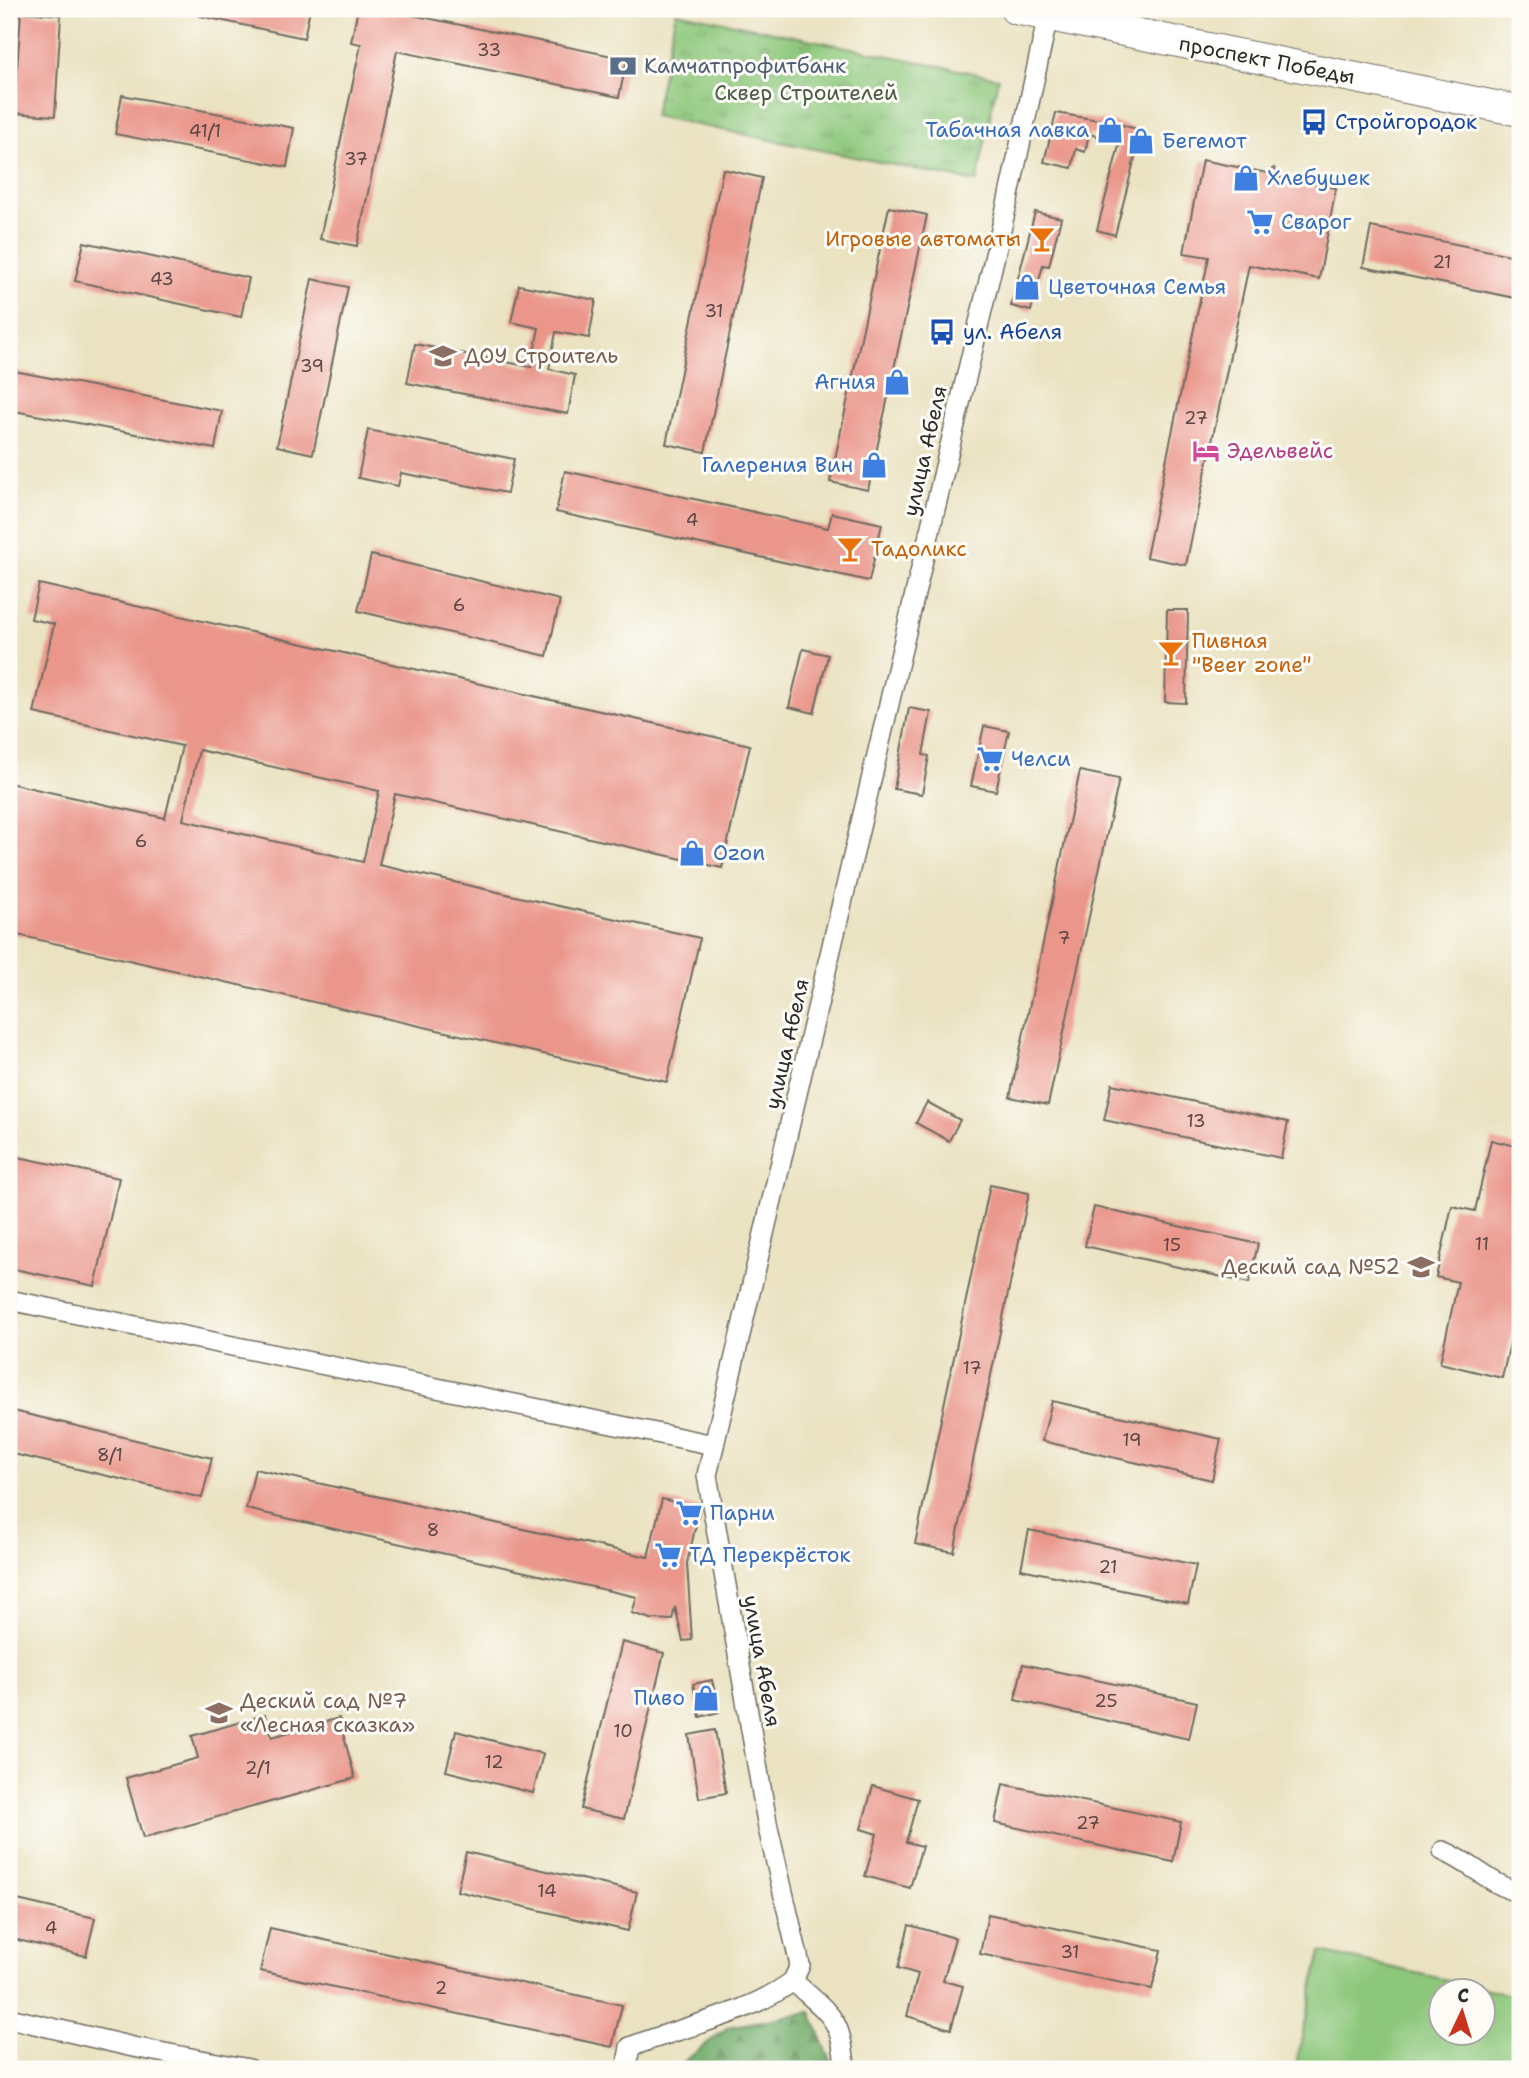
<svg xmlns="http://www.w3.org/2000/svg" width="1529" height="2078" viewBox="0 0 1529 2078" font-family="'Shantell Sans',sans-serif">
<defs>
<pattern id="grass-tufts" width="24" height="20" patternUnits="userSpaceOnUse" patternTransform="scale(1.75)"><rect width="24" height="20" fill="#8dc77b"/><path d="M3 7l-1-3M5 7V3M7 7l1-3M15 17l-1-3M17 17v-4M19 17l1-3" fill="none" stroke="#73a265"/></pattern>
<pattern id="forest-firs" width="22" height="20" patternUnits="userSpaceOnUse" patternTransform="scale(1.75)"><rect width="22" height="20" fill="#72ac6b"/><path d="M5 1l3.5 6h-7zM16 11l3.5 6h-7z" fill="#5e8c58"/></pattern>
</defs>
<rect width="100%" height="100%" fill="#fdfcf7"/>
<filter id="ink" filterUnits="userSpaceOnUse"><feTurbulence type="fractalNoise" baseFrequency=".0143" numOctaves="2"/><feDisplacementMap in="SourceGraphic" scale="14" xChannelSelector="R" yChannelSelector="G"/><feConvolveMatrix kernelMatrix="1 2 1 2 8 2 1 2 1" color-interpolation-filters="sRGB"/></filter>
<filter id="wash" filterUnits="userSpaceOnUse"><feTurbulence type="fractalNoise" baseFrequency=".00686" numOctaves="4" result="noise"/><feDisplacementMap in="SourceGraphic" scale="28" xChannelSelector="R" yChannelSelector="G"/><feGaussianBlur stdDeviation="1.57" result="paint"/><feColorMatrix in="noise" values="0 0 0 0 0 0 0 0 0 0 0 0 0 0 0 0 0 1.4 0 .05"/><feComposite in="paint" operator="in"/></filter>
<g filter="url(#wash)">
<rect width="100%" height="100%" fill="#eae2c1"/>
<!-- grass -->
<path fill="url(#grass-tufts)" stroke="#5c7953" stroke-width="2" d="M676 12 998 78 977 182 654 116Z"/>
<!-- forest -->
<path fill="url(#forest-firs)" stroke="#4e6c4b" stroke-width="2" d="M811 2012 834 2069H675L728 2027Z"/>
<!-- garden -->
<path fill="#8dc77b" stroke="#5c7953" stroke-width="2" fill-rule="evenodd" d="M1321 1952 1520 1996V2069H1295ZM1442 1990H1484V2032H1442Z"/>
<g id="blocks">
<!-- building -->
<g fill="#ea968b" fill-rule="evenodd">
<path d="M201 9H310L304 38 200 16Z"/>
<path d="M358 9H383L627 59 619 97 397 51 357 246 320 239 361 44 351 42Z"/>
<path d="M21 12 61 15 55 116 14 113Z"/>
<path d="M122 95 294 128 287 167 115 134Z"/>
<path d="M1056 113 1116 123 1136 129 1135 133 1141 134 1115 235 1097 230 1120 142 1089 134 1085 152 1076 149 1072 168 1044 162Z"/>
<path d="M1202 160 1267 173 1274 168 1281 178 1336 188 1319 279 1249 265 1186 565 1146 557 1209 257 1184 253Z"/>
<path d="M723 169 762 178 705 452 666 444Z"/>
<path d="M889 207 927 215 868 490 830 482Z"/>
<path d="M1035 212 1061 218 1049 266 1043 265 1031 311 1011 306Z"/>
<path d="M1371 227 1520 257V299L1363 267Z"/>
<path d="M84 242 249 278 241 317 75 281Z"/>
<path d="M312 279 348 287 313 454 277 446Z"/>
<path d="M519 285 596 300 589 338 556 332 549 369 575 375 568 414 407 383 415 344 531 367 539 328 511 322Z"/>
<path d="M9 370 222 411 215 449 9 410Z"/>
<path d="M368 430 514 459 507 493 401 473 398 486 358 478Z"/>
<path d="M565 471 828 528 832 513 882 524 869 581 556 512Z"/>
<path d="M371 555 560 600 547 656 358 611Z"/>
<path d="M39 584 750 745 722 868 395 794 379 865 700 938 667 1082 9 933V783L165 818 182 746 34 713 54 624 31 619ZM199 750 379 791 363 862 183 820Z"/>
<path d="M1167 610H1188L1186 703 1165 702Z"/>
<path d="M803 649 828 655 814 713 789 707Z"/>
<path d="M909 708 931 712 923 755 929 756 922 794 894 789Z"/>
<path d="M984 726 1009 731 996 791 971 786Z"/>
<path d="M1080 771 1119 779 1048 1105 1010 1097Z"/>
<path d="M1112 1084 1288 1122 1281 1158 1104 1120Z"/>
<path d="M927 1102 960 1120 949 1141 916 1123Z"/>
<path d="M1491 1140 1520 1147V1300L1502 1378 1440 1363 1458 1282 1436 1277 1452 1206 1475 1211Z"/>
<path d="M9 1155 119 1178 95 1286 9 1268Z"/>
<path d="M990 1185 1029 1193 954 1552 915 1544Z"/>
<path d="M1094 1207 1258 1244 1249 1283 1085 1246Z"/>
<path d="M1052 1401 1221 1439 1212 1480 1042 1441Z"/>
<path d="M9 1410 212 1458 202 1498 9 1453Z"/>
<path d="M255 1469 648 1557 662 1499 700 1508 687 1563 692 1640 683 1641 675 1607 672 1620 651 1619 632 1613 637 1597 246 1509Z"/>
<path d="M1029 1530 1196 1565 1188 1604 1021 1569Z"/>
<path d="M622 1642 664 1653 624 1819 581 1809Z"/>
<path d="M1023 1664 1197 1702 1189 1739 1015 1700Z"/>
<path d="M712 1680 719 1712 700 1717 693 1684Z"/>
<path d="M265 1715 272 1737 339 1718 355 1778 143 1838 126 1778 198 1758 192 1736Z"/>
<path d="M715 1730 726 1793 699 1798 689 1735Z"/>
<path d="M456 1731 543 1754 533 1793 446 1771Z"/>
<path d="M1003 1784 1181 1822 1173 1862 995 1823Z"/>
<path d="M873 1786 918 1799 906 1842 922 1846 910 1888 865 1876 877 1834 861 1829Z"/>
<path d="M466 1852 637 1892 628 1931 457 1891Z"/>
<path d="M9 1898 95 1918 86 1956 9 1938Z"/>
<path d="M988 1914 1161 1950 1152 1989 980 1954Z"/>
<path d="M909 1925 955 1938 943 1981 963 1986 951 2029 907 2016 918 1974 898 1968Z"/>
<path d="M270 1928 622 2005 612 2047 260 1971Z"/>
</g>
</g>
</g>
<g filter="url(#ink)">
<use href="#blocks" fill-opacity="0" stroke="#6e6b60" stroke-width="2"/>
<g fill="none" stroke-linecap="round" stroke-linejoin="round">
<!-- minor casing -->
<g stroke="#6e6b60" stroke-width="22">
<g id="minor">
<path d="M9 1300 714 1445"/>
<path d="M1443 1851C1472 1863 1489 1884 1520 1893"/>
<path d="M793 1981 800 1965 768 1828 707 1475 1008 200 1048 16"/>
<path d="M793 1981C830 2015 842 2017 845 2069"/>
<path d="M9 2018 133 2047 249 2069"/>
<path d="M626 2069 630 2047C684 2026 747 2015 793 1981"/>
</g>
</g>
<!-- primary casing -->
<g stroke="#6e6b60" stroke-width="32">
<path id="primary" d="M1015 9 1520 111"/>
</g>
<!-- minor -->
<use href="#minor" stroke="#fff" stroke-width="19"/>
<!-- primary -->
<use href="#primary" stroke="#fff" stroke-width="30"/>
</g>
</g>
<!-- icons -->
<defs>
<g id="bank-bare" transform="scale(2.1)"><path d="M-6-4H6V4H-6ZM0-2.3a2.3 2.3 0 1 0 0 4.6a2.3 2.3 0 1 0 0-4.6Z" fill="#5c6f8a" stroke="#fdfcf7" stroke-width="2.5" paint-order="stroke"/></g>
<g id="bus-bare" transform="scale(2.1)"><path d="M-5-6H5V4H4V6H2V4H-2V6H-4V4H-5ZM-3.5-4V0h7V-4ZM-3.5 1.2v1.5H-2V1.2ZM2 1.2v1.5H3.5V1.2Z" fill="#1a4fb4" stroke="#fdfcf7" stroke-width="2.5" paint-order="stroke"/></g>
<g id="shop-bare" transform="scale(2.1)"><path d="M-5-2.5h2.3a2.7 3.5 0 0 1 5.4 0H5L5.5 6h-11ZM-1.5-2.5h3a1.5 2.3 0 0 0-3 0Z" fill="#3f7fe0" stroke="#fdfcf7" stroke-width="2.5" paint-order="stroke"/></g>
<g id="supermarket-bare" transform="scale(2.1)"><path d="M-6-5.5h2.5l.6 2H6L4.5 2H-2.5L-4.4-4H-6ZM-1.5 3.2a1.3 1.3 0 1 0 .1 0ZM3 3.2a1.3 1.3 0 1 0 .1 0Z" fill="#3f7fe0" stroke="#fdfcf7" stroke-width="2.5" paint-order="stroke"/></g>
<g id="bar-bare" transform="scale(2.1)"><path d="M-6-5H6L.8 .8V4.5H3.5V6h-7V4.5H-.8V.8Z" fill="#e8710a" stroke="#fdfcf7" stroke-width="2.5" paint-order="stroke"/></g>
<g id="school-bare" transform="scale(2.1)"><path d="M0-5L7-2L0 1L-7-2ZM-4 1L0 2.5L4 1V4Q0 6-4 4Z" fill="#8d6e63" stroke="#fdfcf7" stroke-width="2.5" paint-order="stroke"/></g>
<g id="hotel-bare" transform="scale(2.1)"><path d="M-6-4.5h1.5V1H6V5H4.5V3h-9V5H-6ZM-4 0a1.8 1.8 0 1 1 3.6 0ZM.5 0V-2.5h3Q6-2.5 6 0Z" fill="#d1479c" stroke="#fdfcf7" stroke-width="2.5" paint-order="stroke"/></g>
</defs>
<g fill-rule="evenodd">
<use href="#bank-bare" x="623" y="66"/>
<use href="#bus-bare" x="1314" y="122"/>
<use href="#shop-bare" x="1110" y="130"/>
<use href="#shop-bare" x="1141" y="141"/>
<use href="#shop-bare" x="1246" y="178"/>
<use href="#supermarket-bare" x="1260" y="222"/>
<use href="#bar-bare" x="1042" y="239"/>
<use href="#shop-bare" x="1027" y="287"/>
<use href="#bus-bare" x="942" y="332"/>
<use href="#school-bare" x="443" y="356"/>
<use href="#shop-bare" x="897" y="382"/>
<use href="#hotel-bare" x="1206" y="451"/>
<use href="#shop-bare" x="874" y="465"/>
<use href="#bar-bare" x="850" y="549"/>
<use href="#bar-bare" x="1171" y="653"/>
<use href="#supermarket-bare" x="990" y="759"/>
<use href="#shop-bare" x="692" y="853"/>
<use href="#school-bare" x="1421" y="1267"/>
<use href="#supermarket-bare" x="689" y="1513"/>
<use href="#supermarket-bare" x="668" y="1555"/>
<use href="#shop-bare" x="706" y="1698"/>
<use href="#school-bare" x="219" y="1713"/>
</g>
<g text-anchor="middle" stroke-width="6" stroke-linejoin="round" paint-order="stroke">
<!-- number labels -->
<g font-size="18" fill="#5b4643">
<text x="489" y="56">33</text>
<text x="205" y="137">41/1</text>
<text x="356" y="165">37</text>
<text x="1442" y="268">21</text>
<text x="162" y="285">43</text>
<text x="714" y="317">31</text>
<text x="312" y="372">39</text>
<text x="1196" y="424">27</text>
<text x="692" y="526">4</text>
<text x="459" y="611">6</text>
<text x="141" y="847">6</text>
<text x="1064" y="944">7</text>
<text x="1196" y="1127">13</text>
<text x="1482" y="1250">11</text>
<text x="1172" y="1251">15</text>
<text x="972" y="1374">17</text>
<text x="1132" y="1446">19</text>
<text x="110" y="1461">8/1</text>
<text x="433" y="1536">8</text>
<text x="1108" y="1573">21</text>
<text x="1106" y="1707">25</text>
<text x="623" y="1737">10</text>
<text x="494" y="1768">12</text>
<text x="258" y="1774">2/1</text>
<text x="1088" y="1829">27</text>
<text x="547" y="1897">14</text>
<text x="51" y="1934">4</text>
<text x="1070" y="1958">31</text>
<text x="441" y="1994">2</text>
</g>
<!-- street labels -->
<g font-size="21" fill="#2b2b2b" stroke="#fdfcf7">
<text transform="translate(1267 60) rotate(11)" y="7">проспект Победы</text>
<text transform="translate(925 451) rotate(-77)" y="7">улица Абеля</text>
<text transform="translate(787 1044) rotate(-77)" y="7">улица Абеля</text>
<text transform="translate(762 1661) rotate(80)" y="7">улица Абеля</text>
</g>
<!-- service labels -->
<g font-size="21" fill="#4e5e75" stroke="#fdfcf7" text-anchor="start">
<text x="644" y="73">Камчатпрофитбанк</text>
</g>
<!-- park labels -->
<g font-size="21" fill="#485a43" stroke="#fdfcf7">
<text x="806" y="100">Сквер Строителей</text>
</g>
<!-- transit labels -->
<g font-size="21" fill="#164399" stroke="#fdfcf7" text-anchor="start">
<text x="1335" y="129">Стройгородок</text>
<text x="963" y="339">ул. Абеля</text>
</g>
<!-- shop labels -->
<g font-size="21" fill="#366cbe" stroke="#fdfcf7" text-anchor="start">
<text x="1089" y="137" text-anchor="end">Табачная лавка</text>
<text x="1162" y="148">Бегемот</text>
<text x="1267" y="185">Хлебушек</text>
<text x="1281" y="229">Сварог</text>
<text x="1048" y="294">Цветочная Семья</text>
<text x="876" y="389" text-anchor="end">Агния</text>
<text x="853" y="472" text-anchor="end">Галерения Вин</text>
<text x="1011" y="766">Челси</text>
<text x="713" y="860">Ozon</text>
<text x="710" y="1520">Парни</text>
<text x="689" y="1562">ТД Перекрёсток</text>
<text x="685" y="1705" text-anchor="end">Пиво</text>
</g>
<!-- food labels -->
<g font-size="21" fill="#c56008" stroke="#fdfcf7" text-anchor="start">
<text x="1021" y="246" text-anchor="end">Игровые автоматы</text>
<text x="871" y="556">Тадоликс</text>
<text x="1192" y="648">Пивная<tspan x="1192" dy="24">"Beer zone"</tspan></text>
</g>
<!-- education labels -->
<g font-size="21" fill="#785e54" stroke="#fdfcf7" text-anchor="start">
<text x="464" y="363">ДОУ Строитель</text>
<text x="1400" y="1274" text-anchor="end">Деский сад №52</text>
<text x="240" y="1708">Деский сад №7<tspan x="240" dy="24">«Лесная сказка»</tspan></text>
</g>
<!-- hotel labels -->
<g font-size="21" fill="#b23c85" stroke="#fdfcf7" text-anchor="start">
<text x="1227" y="458">Эдельвейс</text>
</g>
</g>
<!-- margin -->
<rect width="1529" height="2078" fill="none" stroke="#fdfcf7" stroke-width="35"/>
<!-- north arrow -->
<g transform="translate(1462 2012) rotate(4)"><circle r="33" fill="#fdfcf7" stroke="#a9a8a5" stroke-width="2"/>
<path d="M0-5L12 26L0 18L-12 26Z" fill="#c8321e"/>
<text y="-10" font-size="19" font-weight="bold" text-anchor="middle" fill="#2b2b2b">С</text>
</g>
</svg>
